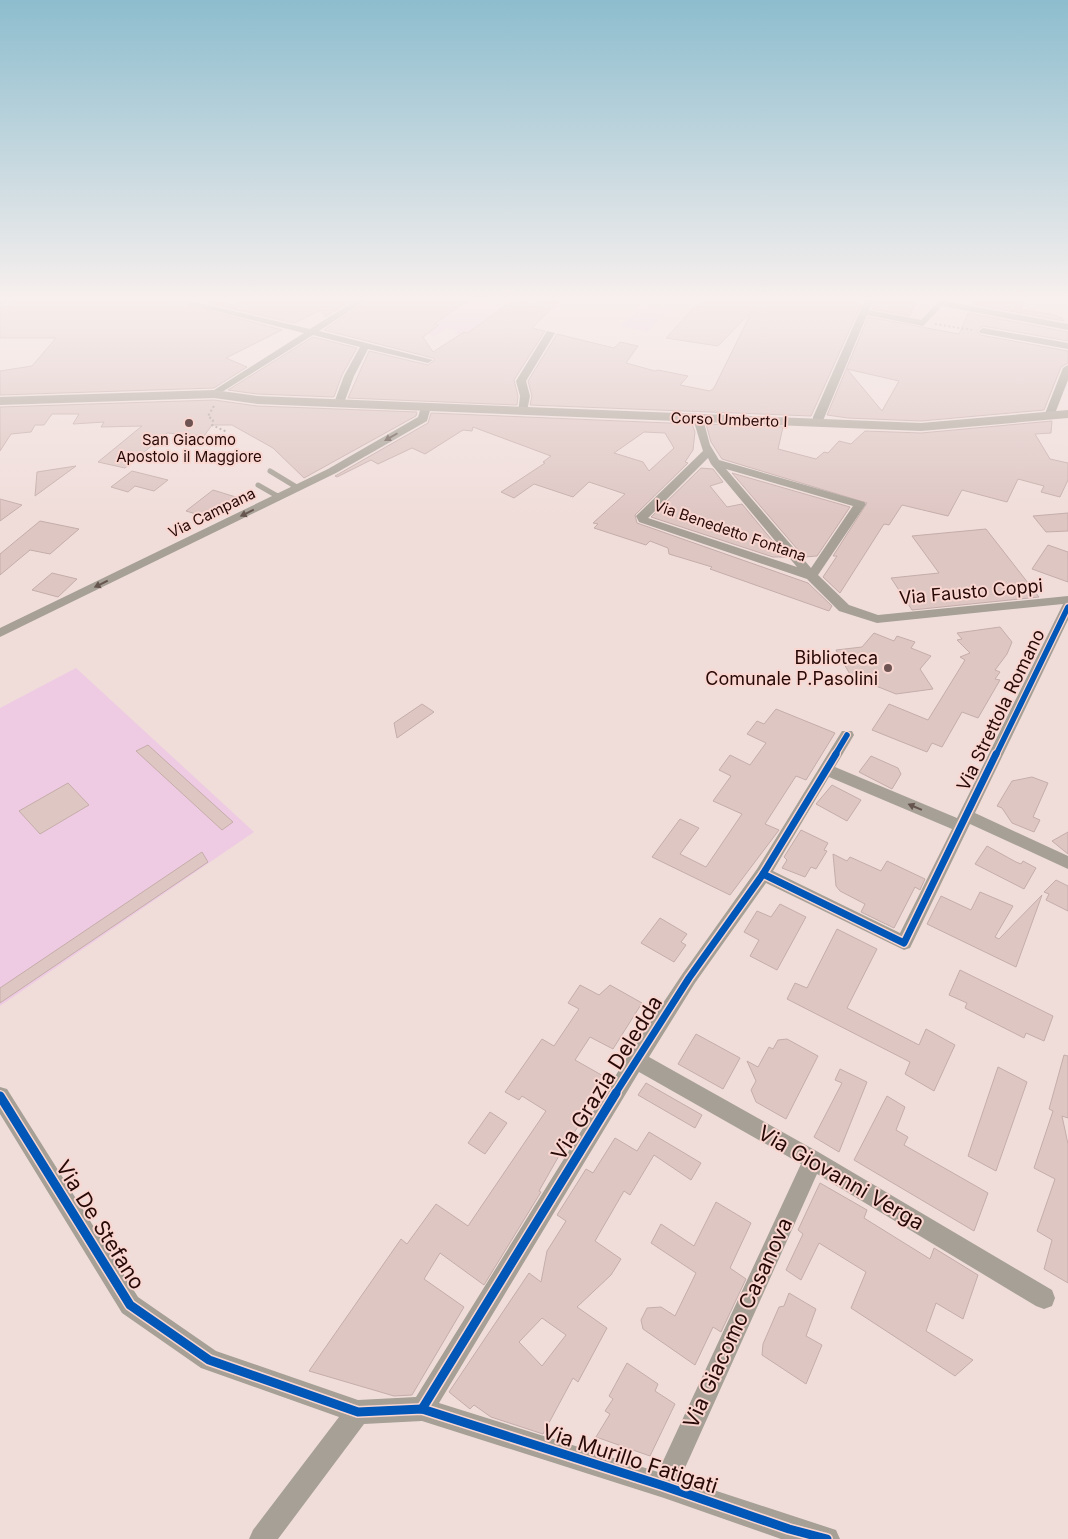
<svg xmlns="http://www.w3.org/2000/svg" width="1068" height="1539" viewBox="0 0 1068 1539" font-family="Inter,sans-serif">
<rect width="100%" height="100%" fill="#f0ddda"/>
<!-- green -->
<g fill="#eecbe3">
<path d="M447 300 467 305 475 300 504 307 464 336 454 333 458 331 447 328 435 336 427 334 439 325 435 323 445 316Z"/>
<path d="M641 305 668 310 648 332 620 326Z"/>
<path d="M76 668 254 832 0 1006V708Z"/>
</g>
<!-- building -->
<g fill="#dec6c3" stroke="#c5adaa" fill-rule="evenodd">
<path d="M16 300H169L282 330 226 358 247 367 214 388 0 395V371L32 366 56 338H0V307L10 305Z"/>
<path d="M195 300 220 302 234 305 242 300H352L325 317 321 310 294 323Z"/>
<path d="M368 300H469L434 324 439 325 423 337 433 352 464 332 468 333 506 305 509 306 518 300 534 304 540 300H560L532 328 545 331 514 380 518 396 517 405 348 398 369 351 428 365 435 360 433 358 324 330Z"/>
<path d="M701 300H863L811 416 530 405 532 396 528 381 557 334 614 348 620 342 638 346 626 363 655 371 658 370 688 376 680 385 710 391 714 388 752 311 718 346 666 338Z"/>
<path d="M875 300H916L910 316 872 309Z"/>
<path d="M973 300H1025L1020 310 1051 314 1062 318 1064 321 972 304Z"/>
<path d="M968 313 1068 332V341L983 326 977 331 980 335 1068 351V363L1061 367 1044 410 921 421 848 418 827 415 868 317 959 334ZM847 369 899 381 882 411Z"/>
<path d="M313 337 357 348 342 375 334 397 257 394 228 390Z"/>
<path d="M214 400 257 406 417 412 416 416 304 478 273 448 232 425H212L204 436 167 433 125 468 98 462 142 426 101 427 104 422 73 424 79 414H52L44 425H35L31 432 11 434 0 451V407Z"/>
<path d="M431 413 692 424 695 432 693 450 685 462 688 463 635 515 637 523 808 583 832 606 829 611 710 569 712 567 669 554 668 548 650 541 646 545 594 528 598 524 593 523 625 494 589 482 573 497 534 484 514 498 501 492 545 463 543 462 551 456 473 427 472 431 463 430 425 454 412 448 378 464 371 460 337 477 335 476 428 423ZM644 432 665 433 674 448 649 471 643 462 614 453Z"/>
<path d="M1052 421 1051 433 1035 434 1050 459 1068 463V480L1060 497 1041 492 1044 486 1018 479 1007 502 962 490 948 516 902 505 889 525 884 524 840 593 823 577 837 556H833L867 503 722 459 711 442 706 424 783 427 778 449 816 459 824 452 828 453 839 441 851 444 865 431 921 433Z"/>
<path d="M76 466 35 496 37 472Z"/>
<path d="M701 468 713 469 723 482 710 486 727 507 742 504 786 557H773L651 517Z"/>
<path d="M132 471 168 480 154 491 135 486 128 492 111 487Z"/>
<path d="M732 473 850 507 817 556 804 557Z"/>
<path d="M213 490 239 498 213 519 186 511Z"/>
<path d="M0 499 22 505 0 521Z"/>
<path d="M1068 513V531L1046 532 1033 516Z"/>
<path d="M40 521 79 529 50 554 30 550 0 575V554Z"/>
<path d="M986 529 1039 597 912 610 891 578 939 573 912 536Z"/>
<path d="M1048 545 1068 552V582L1032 569Z"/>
<path d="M52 573 77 579 58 597 32 590Z"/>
<path d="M1000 627 1012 642 1007 654 995 670 1000 672 995 679 1000 680 978 718 962 712 942 747 932 743 927 752 872 730 889 704 928 720 965 660 960 657 970 653 957 640 962 639 957 633Z"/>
<path d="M874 633 894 641 897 636 915 642 911 648 931 656 920 669 933 689 896 694 851 676 836 650 862 647Z"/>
<path d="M422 704 434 712 397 738 394 723Z"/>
<path d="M776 709 835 733 806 780 796 776 765 824 779 830 730 895 652 857 680 819 699 828 680 854 706 867 742 814 713 801 731 776 719 770 730 755 750 765 766 743 747 734 757 721 764 724Z"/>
<path d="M148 745 233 822 222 830 136 751Z"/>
<path d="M871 756 898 768 901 774 892 789 859 772Z"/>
<path d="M1032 777 1048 783 1033 817 1040 820 1034 832 1012 823 1002 808 997 806 1012 781Z"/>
<path d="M68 783 89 805 40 834 19 811Z"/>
<path d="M832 785 861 800 847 821 816 804Z"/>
<path d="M801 830 828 843 824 850 827 851 816 869 811 867 805 877 782 868 787 860 784 857Z"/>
<path d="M1068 832V854L1052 841Z"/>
<path d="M987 846 1016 862 1021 864 1023 861 1036 868 1024 889 975 864Z"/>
<path d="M202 852 208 862 0 1003V988Z"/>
<path d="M833 854 847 861 850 857 881 871 887 861 925 879 920 890 915 887 894 928 861 912 865 904 840 891 836 886Z"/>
<path d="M1056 880 1068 886V911L1046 900 1049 894 1044 892Z"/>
<path d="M980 892 1013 906 995 937 999 939 1042 895 1016 967 927 924 941 896 971 910Z"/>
<path d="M780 904 806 917 777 970 750 956 759 940 744 932 757 911 771 917Z"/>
<path d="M660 918 687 934 681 942 686 945 674 962 641 943Z"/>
<path d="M837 929 877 949 847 1008 919 1045 926 1029 955 1045 934 1091 905 1074 910 1062 787 999 795 983 807 988Z"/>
<path d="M960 970 1053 1016 1044 1041 1026 1033 1024 1038 965 1008 967 1003 949 995Z"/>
<path d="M580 985 599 995 610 985 642 1003 613 1049 590 1037 575 1060 605 1077 580 1117 583 1119 560 1154 539 1191 541 1192 484 1285 440 1253 424 1279 464 1307 412 1395 394 1396 309 1371 401 1239 407 1244 436 1204 468 1226 546 1111 522 1096 519 1100 505 1092 542 1039 554 1046 579 1009 568 1003Z"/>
<path d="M696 1034 740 1058 723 1089 678 1064Z"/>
<path d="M787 1039 818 1056 786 1119 756 1102 751 1090 756 1081 747 1061 758 1067 769 1047 773 1049 778 1040Z"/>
<path d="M1064 1055 1068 1056V1118L1062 1116 1068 1144V1283L1044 1269 1052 1240 1037 1231 1055 1179 1034 1168 1053 1111 1049 1109Z"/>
<path d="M998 1067 1027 1082 996 1171 968 1156Z"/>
<path d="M840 1069 867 1082 839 1152 814 1137 842 1083 835 1080Z"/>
<path d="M646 1083 702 1115 695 1128 638 1095Z"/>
<path d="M887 1096 905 1107 896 1130 908 1137 904 1145 988 1193 974 1231 854 1160Z"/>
<path d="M490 1112 507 1123 485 1154 468 1143Z"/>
<path d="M649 1132 701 1163 691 1180 654 1155 630 1195 624 1191 595 1241 621 1259 611 1275 577 1307 607 1328 578 1382 573 1378 543 1434 491 1417 474 1405 470 1409 449 1392 529 1273 541 1282 547 1251 566 1221 557 1215 586 1169 593 1173 615 1138 637 1151ZM542 1318 566 1335 542 1366 519 1342Z"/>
<path d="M820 1183 867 1210 864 1218 930 1259 934 1248 978 1275 963 1319 936 1303 926 1331 973 1360 955 1376 851 1308 866 1272 819 1243 801 1280 786 1270 803 1234 798 1230Z"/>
<path d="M716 1202 751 1223 730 1268 746 1279 721 1332 713 1327 695 1365 643 1329 641 1320 647 1308 661 1307 675 1316 696 1273 651 1243 661 1224 694 1246Z"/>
<path d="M789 1293 816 1309 806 1336 822 1345 806 1384 762 1355 763 1344 779 1307 784 1306Z"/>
<path d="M627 1363 658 1384 655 1391 675 1404 650 1456 596 1437 610 1414 605 1411 613 1399 609 1396Z"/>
</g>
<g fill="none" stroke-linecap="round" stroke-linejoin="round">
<!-- path -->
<g stroke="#ada29c" stroke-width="2" stroke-dasharray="2 2.5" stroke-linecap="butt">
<path d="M935 324 972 330"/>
<path d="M214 406 208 416 213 420 212 425 227 432"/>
</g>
<!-- lane-far1 -->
<g stroke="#a6a096" stroke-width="5">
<path d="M270 471 298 488"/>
<path d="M258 485 279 497"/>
</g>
<!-- lane -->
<path stroke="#a6a096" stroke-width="6" d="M277 496 279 497"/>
<!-- street -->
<g fill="#a6a096" fill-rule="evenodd">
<path d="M0 300H14L0 305Z"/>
<path d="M171 300H186L310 329 356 300H366L319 331 433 360 428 363 368 349 354 376 344 403 339 406 334 403 344 376 360 347 313 335 214 397 209 394 211 392 304 333Z"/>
<path d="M865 300H873L869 310 921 320 940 300 1068 324V330L942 306 923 326 867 315 822 423 813 425V417Z"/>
<path d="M983 328 1068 343V349L980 333 979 331Z"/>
<path d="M547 331 555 333 526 381 530 396 527 411 518 413 520 396 516 381Z"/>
<path d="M1068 365V380L1054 416 1045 418 1044 416 1063 368Z"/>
<path d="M426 404 431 407 427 421 336 473 0 637V628L328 469 418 417 421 407Z"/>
<path d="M698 416 703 419 710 445 719 460 864 502 866 504 818 575 849 605 878 615 1068 596V620L975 813 1068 856V869L970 824 910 948 904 950 766 883 695 983 649 1057 820 1153 1052 1290 1055 1298 1052 1306 1044 1309 1036 1306 817 1174 680 1479 836 1530 840 1539H781L664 1498 422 1421 364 1424 278 1539H249L253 1530 339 1417 201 1368 122 1313 0 1114V1087L7 1089 138 1297 216 1351 358 1400 416 1397 629 1054 683 973 757 869 842 731H852L854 735 835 767 957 818 1063 604 877 623 839 611 807 579 639 522 636 516 638 514 703 451 693 419ZM708 458 711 464 797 567 648 518ZM726 469 853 506 811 568ZM829 777 952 829 900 933 773 871ZM639 1072 801 1164 658 1472 439 1403Z"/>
</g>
<!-- secondary -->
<path fill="#b2a79e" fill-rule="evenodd" d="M214 390 257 396 921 423 1068 410V418L921 431 257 404 214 398 0 405V397Z"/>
<!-- cycleway-far2 casing -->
<g stroke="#fad6d0" stroke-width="8">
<g id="cycleway-far2">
<path d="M835 755 847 735"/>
<path d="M996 755 1068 607"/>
</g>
</g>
<!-- cycleway-far1 casing -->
<g stroke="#fad6d0" stroke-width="10">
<g id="cycleway-far1">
<path d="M763 874 904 943 996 754"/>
<path d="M615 1094 689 978 763 874 836 754"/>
</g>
</g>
<!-- cycleway casing -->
<g stroke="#fad6d0" stroke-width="12">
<g id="cycleway">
<path d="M0 1096 130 1305 209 1360 358 1412 422 1409 664 1486 789 1529 827 1539"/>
<path d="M422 1409 616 1093"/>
</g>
</g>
<!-- cycleway-far2 -->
<use href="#cycleway-far2" stroke="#0057b8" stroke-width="5.5"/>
<!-- cycleway-far1 -->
<use href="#cycleway-far1" stroke="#0057b8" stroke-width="7"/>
<!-- cycleway -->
<use href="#cycleway" stroke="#0057b8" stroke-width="9"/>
</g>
<!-- one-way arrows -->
<defs><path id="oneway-solid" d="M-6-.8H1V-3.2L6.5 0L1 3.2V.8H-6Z" transform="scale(1.25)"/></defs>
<g fill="#66544e">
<use href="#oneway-solid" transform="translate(391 437) rotate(150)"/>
<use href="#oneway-solid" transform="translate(247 513) rotate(154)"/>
<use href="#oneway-solid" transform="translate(101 584) rotate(154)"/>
<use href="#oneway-solid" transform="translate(915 807) rotate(-157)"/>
</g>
<!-- sky -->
<linearGradient id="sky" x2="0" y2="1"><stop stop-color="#8dbdce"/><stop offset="0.58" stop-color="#f8f0ee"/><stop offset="1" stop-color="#f8f0ee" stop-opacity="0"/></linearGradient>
<rect width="1068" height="516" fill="url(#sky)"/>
<!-- markers -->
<g fill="#6d5351" stroke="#fad6d0" stroke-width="2">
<circle cx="189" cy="423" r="5"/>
<circle cx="888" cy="668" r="5"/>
</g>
<g text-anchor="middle" stroke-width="4" stroke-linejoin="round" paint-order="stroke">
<!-- far-street labels -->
<g font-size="15" fill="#270907" stroke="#fad6d0">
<text transform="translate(729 420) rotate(2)" y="5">Corso Umberto I</text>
<text transform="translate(212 513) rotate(-26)" y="5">Via Campana</text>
<text transform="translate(730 531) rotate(19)" y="5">Via Benedetto Fontana</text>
</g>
<!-- far-poi labels -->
<g font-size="15" fill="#270907" stroke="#fad6d0">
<text x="189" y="445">San Giacomo<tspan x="189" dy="17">Apostolo il Maggiore</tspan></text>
</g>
<!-- street labels -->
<g font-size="18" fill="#270907" stroke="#fad6d0">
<text transform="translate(971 592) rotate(-5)" y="6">Via Fausto Coppi</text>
<text transform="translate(1001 710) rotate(-64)" y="6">Via Strettola Romano</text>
</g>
<!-- poi labels -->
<g font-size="18" fill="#270907" stroke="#fad6d0" text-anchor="end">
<text x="878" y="664">Biblioteca<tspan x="878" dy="21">Comunale P.Pasolini</tspan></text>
</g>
<!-- near-street labels -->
<g font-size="21" fill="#270907" stroke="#fad6d0">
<text transform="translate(607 1078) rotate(-58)" y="7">Via Grazia Deledda</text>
<text transform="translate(841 1178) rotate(30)" y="7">Via Giovanni Verga</text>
<text transform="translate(100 1225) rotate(58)" y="7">Via De Stefano</text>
<text transform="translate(738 1323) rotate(-65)" y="7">Via Giacomo Casanova</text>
<text transform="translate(630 1459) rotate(18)" y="7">Via Murillo Fatigati</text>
</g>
</g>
</svg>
